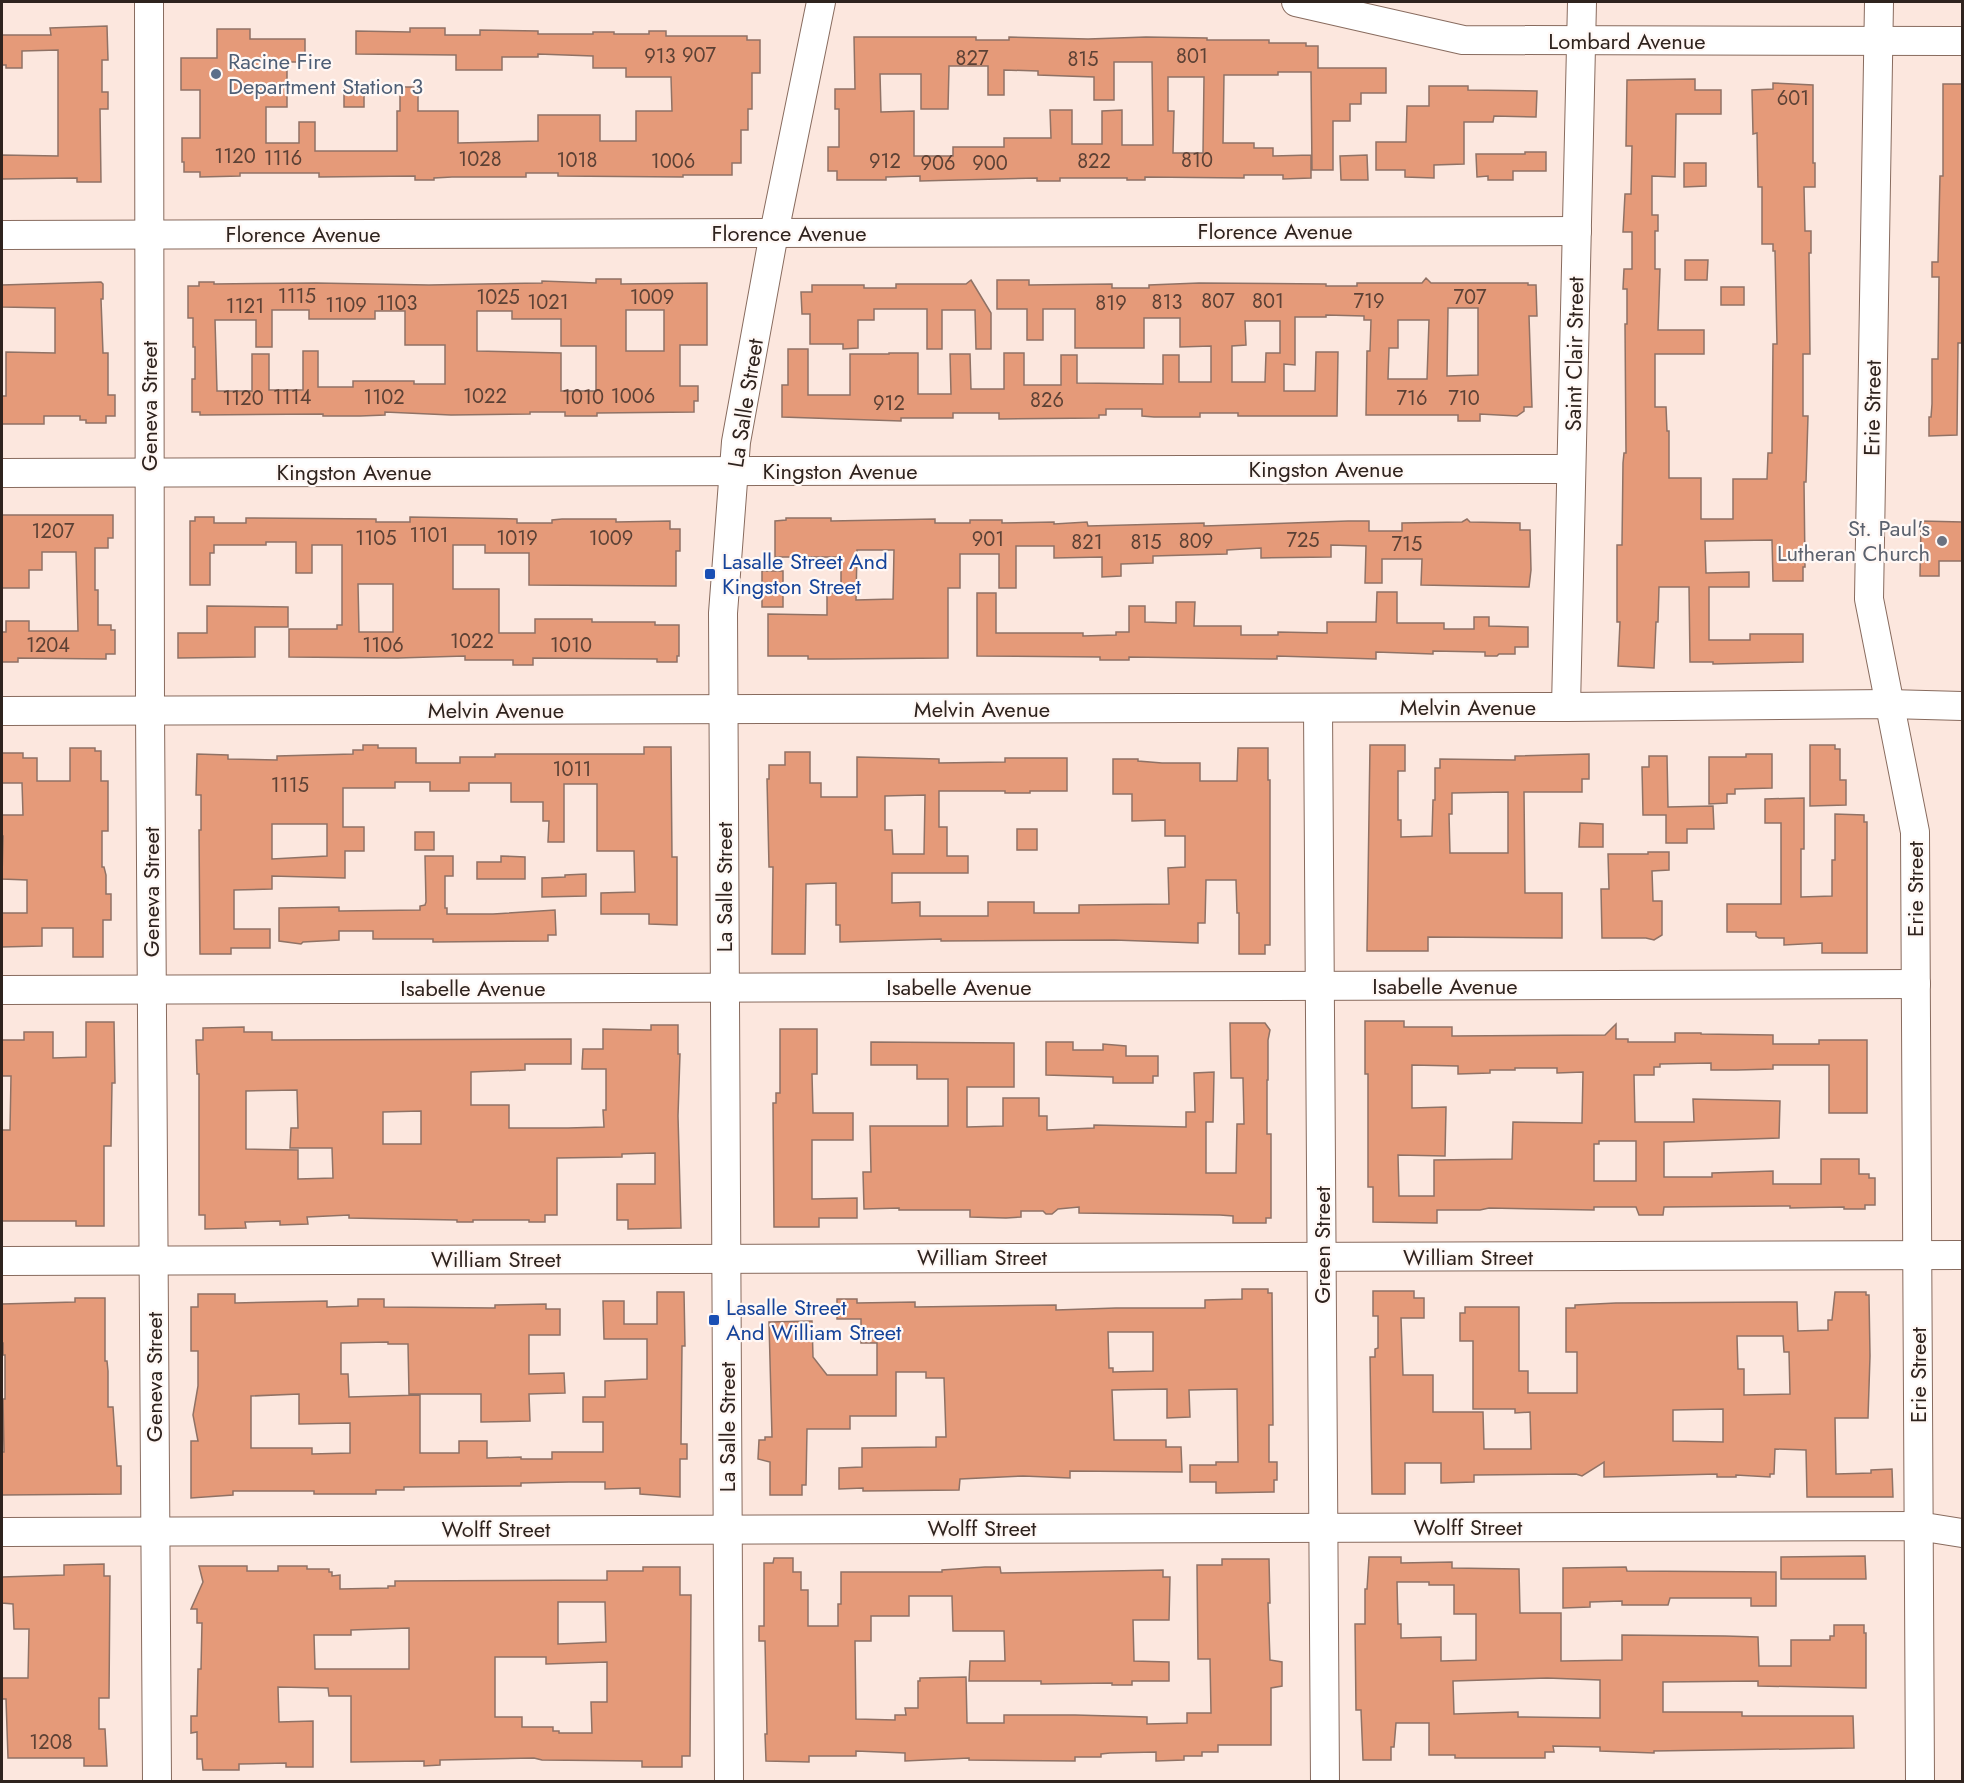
<svg xmlns="http://www.w3.org/2000/svg" width="1964" height="1783" viewBox="0 0 1964 1783" font-family="Jost,sans-serif">
<rect width="100%" height="100%" fill="#fce7de"/>
<!-- building -->
<g fill="#e59a79" stroke="#907265" stroke-width="1.5" fill-rule="evenodd">
<path d="M107 26 108 60H102V92H108V109H100L101 182H77V178L2 179V155L58 156V50L22 51V68H6V65H2V35H51L50 28Z"/>
<path d="M410 28H445V35H480V30L538 31V34H593V32H614V34H649V31H666V36H747V40H760V73H752V109H748V130H741V163H732V175H683V177L558 176V173H526V177H452L434 178V180H415V176L319 177V173H240V176L200 177V172H184V162H182V138H200V90H181V58H217V29H250V39H305V62H287V107H266V143H299V122H315V151H397V111H400V87H418V111H458V143L538 141V115H600V141H636V111H672L671 77H626V68H593V56L538 54V57H502V70H456V55L356 54V31L410 32Z"/>
<path d="M854 37H976V40H1009V37L1088 39 1146 37 1207 38V40H1269V43H1306V46H1318V68H1386V93H1361V104H1350V121H1333V170H1312L1311 72H1278V75H1224L1223 143H1254V148H1273V156L1311 155V178L1283 179V175H1244V178L1145 177V180H1127V178H1060V181H1037V178L920 181V176L886 177V180H837V171H828V147H839V109H835V89H855ZM1114 62H1152L1153 145H1122V110L1102 111V144H1072V110H1050L1051 138H1004V147H953V156H914V111L881 112 880 74H921V109H948L949 66H988V95H1004V70L1038 71V75L1094 77V100H1114ZM1168 77H1204L1203 153H1173L1174 111H1168Z"/>
<path d="M1695 79V90H1721V114H1676L1675 177 1652 176V215H1658V231H1655V269H1660L1658 330H1704V354H1655V407H1666L1667 431H1669V478H1701V519H1733V479H1767L1768 453H1772L1773 344H1777L1775 251H1773V244H1762V187H1758L1757 133 1753 134 1752 90 1773 89V83L1813 85V163H1815V187H1804L1805 231H1811V253H1809L1810 354H1803V416H1808L1806 482H1804L1805 567H1803V581H1773L1772 540 1705 541 1706 573 1749 572V587H1709V640H1750V634H1803V662L1713 664V662H1690L1689 587H1659L1658 622H1656L1654 668 1618 666 1620 622H1617V545H1622L1623 463 1624 453H1626L1625 324H1627V289H1623L1624 269H1632V232H1623L1625 194H1631L1632 146H1626L1627 80Z"/>
<path d="M1943 84H1962V343H1958L1957 435 1929 436V417H1931L1932 404V359H1938L1939 277H1932V262H1938L1940 176H1943Z"/>
<path d="M1429 86H1468V90L1537 91 1536 117 1494 116 1493 122H1464V164L1434 165V178L1405 177V170H1376V142H1406L1407 106H1429Z"/>
<rect x="344" y="88" width="20" height="19"/>
<path d="M1525 152H1546V171H1513V180H1488V176L1477 177 1476 154H1525Z"/>
<path d="M1367 155 1368 180H1341L1340 156Z"/>
<path d="M1684 163H1706V186L1684 187Z"/>
<path d="M1685 260H1708L1707 280H1685Z"/>
<path d="M1426 278 1431 283H1528V285H1536L1537 316H1529L1532 407H1524V411L1517 416 1480 414V421H1458V415H1366L1367 351H1370L1371 320H1364V316L1326 315V317H1295V365L1284 364V391H1315L1316 352H1338L1337 416H1238V413H1200V417H1154L1142 416V409H1106V415H1099V418L999 419V413H953V418H901V421L782 417V385H788V349H808V395H850V354H889V353H918V394H951L950 354H970L971 389H1004V353H1024V385H1061V355H1077V383L1163 384V355H1179V382H1211V346L1180 347V318H1144V348H1075V309H1043V340H1027V309H997V280H1029V285L1112 284V288H1149V285L1199 283 1326 284V286H1357V283H1422ZM1448 308H1478V375L1447 376ZM1398 320H1429L1427 379H1388L1389 348H1398ZM1245 321H1280V353H1266L1265 382H1232V346L1246 345Z"/>
<path d="M596 279H621V284L707 283V345H680V386H698V401H694V412L597 413V416H565V412H530V414L451 415 385 412V415L360 416H323V414L200 415V412H192V379H195V347H193V318H188V286H199V282H214V284L316 283 429 285 542 283V281L596 283ZM272 310H309V319H375V311H405V345H445V384H414V381H353V387H318V351H303V390H269V354H252V391H217L215 320H256V347H272ZM626 310H664V351H626ZM477 311H512V319H561V346H596V391H561V353L477 351Z"/>
<path d="M971 280 991 313V349H976L975 310H942V349H927V309H874V320H858V348L843 349V344H810V314H802L801 292H812V285H864V288H896V284H966Z"/>
<path d="M101 282 103 284V299H101L103 353H108V395H115V416H106V423H86V420H80V416H44V424H2V396H6V352L55 353V308L2 307V285Z"/>
<rect x="1721" y="287" width="23" height="18"/>
<path d="M2 515H113V538H108V548H95V590H98V625H111V630H115V654H106V659L18 658V662H2V632H6V621H29V631H78L76 552H42V570H29V588H2Z"/>
<path d="M195 517H214V523H246V518L376 519V522H410V517L517 519V523H552V520L562 519H616V522L670 521V529H680V551H676V586L529 585V553H485V545H453V589H499V633H535V619H592V622H655V625H679V656H677V662H657V659L533 658V665H513V660H465V656L398 658 289 657V629H337V625H342V545H312V573H296V542H266V545H214V553H210V585H190V521H195ZM358 584H393V632H359Z"/>
<path d="M786 518H831V521L935 519V523H970V520H1002V523L1054 522V524L1087 522 1088 526 1204 523V526L1348 521H1369V531H1402V523L1462 522 1467 519 1470 522 1520 523V530H1530L1531 570 1529 587 1421 585 1422 559H1382V583H1365L1366 546 1331 545V557L1261 558V548L1227 550V554L1153 556V563L1121 564V576L1102 577V557L1054 558V546H1016V588H999V554H960V588H948V658L832 659H808V656H768V614L827 615V593H841V557H775V521L786 520ZM857 550H894L893 599 856 600Z"/>
<path d="M1921 521 1962 522V561H1939V576H1920Z"/>
<rect x="762" y="571" width="21" height="36"/>
<path d="M1377 592H1397V623H1444V629H1474V617H1489V626L1528 627V647H1515V654H1499L1497 656H1485V652L1433 651V654L1376 652V659L1277 656V659L1129 657V660H1100V657L977 656V593H996V633H1083V636L1116 635V632H1129V606H1145V622L1176 623V602H1195L1194 626H1241V635H1278V632L1327 633V622H1376Z"/>
<path d="M207 606 288 607V627H255V657L178 658V633H207Z"/>
<path d="M363 745H378V748H416V763H460V757H495V754H644V747H671L672 857H677V925L649 924V914H601V893L635 892 634 851H597V784H564V842H548L549 821H543V802H511V783H469V791H430V782H395V788H343V827H364V851H345V878L272 876V889L234 890V929H270V948H231V954H200L199 830H201V795H196L197 754 228 755V759L277 760V756L353 754V750H363ZM272 824H327V856L272 859Z"/>
<path d="M1370 745H1405V771H1398V820H1401V837L1432 836 1433 800H1435V768H1440V759L1515 760V756L1589 754V779H1582V792H1524L1525 893H1562V938L1428 937V951H1367ZM1508 792V853H1450L1449 814H1452V793Z"/>
<path d="M1810 745H1835V749H1840V780H1846V805L1810 806Z"/>
<path d="M70 748H95V751H101V781H108V831H102V867H104L106 875V894H111V920H103V957H73V928H42V946L2 947V913H27V880L2 879 3 836H2V815H23L22 783H2V753H23V758H37V781H70Z"/>
<path d="M1238 748H1268V780H1270V945H1265V954H1239V913H1237L1236 880H1206L1205 923H1198V943L1114 940 941 941V939L840 942V925H836V883L806 884 805 954H772L773 867H769L767 779H769V765H785V752H810V783H821V797H857V757L939 759V763L1005 762V758H1067V791H1030V793H1005V791H939V827H947V856H968V873H892V903L920 902V916H988V902H1034V913H1079V905L1169 904 1168 868 1185 867V836H1165V820L1132 821V794H1113V759H1138V761L1162 763H1200V781H1237ZM925 795 924 854H893L892 830H885V796Z"/>
<path d="M1746 754H1772V788L1735 789V794H1727V803L1709 804V757H1746Z"/>
<path d="M1649 756H1667L1668 807 1713 806 1714 829H1687V843H1666V815H1643L1642 767H1649Z"/>
<path d="M1804 798V849H1801V897L1832 896V860H1835V814L1864 815V822H1867V953H1822V943L1784 945V938H1759L1756 936V932H1727V904H1781V823H1765V799Z"/>
<path d="M1580 823 1603 824V847H1579Z"/>
<rect x="1017" y="829" width="20" height="21"/>
<rect x="415" y="832" width="19" height="18"/>
<path d="M1648 852H1669V870L1652 871 1653 901H1662V935L1654 940 1646 938H1602L1601 889H1609L1608 854H1648Z"/>
<path d="M425 856H453V876H445V908H447V914H493L555 910 556 935H548V941L433 942V939H373V931H339V940L303 942 301 944 279 941V908L339 907V911L420 910V906L425 905 426 902Z"/>
<path d="M501 856 525 857V879H477V862H501Z"/>
<path d="M586 874V896L542 897V878L565 877V875Z"/>
<path d="M1365 1021H1404V1027H1452V1036L1605 1035 1616 1024V1039H1628V1042H1675V1033H1701V1034L1773 1035V1044H1819V1040H1867V1113H1829V1065H1773V1069L1737 1070H1711V1063L1660 1064V1067H1654V1075H1634L1635 1122H1694L1693 1099 1780 1101 1779 1138 1664 1142V1177H1712V1173L1773 1171V1184H1821V1159H1859V1174H1869V1178H1875V1205H1865V1209H1844V1207L1790 1208V1206L1664 1207 1663 1215H1639L1636 1207H1594V1210L1489 1208 1480 1210H1437V1223L1373 1222V1187H1368V1074H1365ZM1412 1065 1458 1066V1074L1490 1073V1070H1515V1068H1557V1073L1583 1072 1582 1123 1513 1122 1512 1159 1434 1160V1196H1399L1398 1155 1445 1156 1446 1107 1412 1108ZM1599 1141H1636V1181H1594V1144H1599Z"/>
<path d="M86 1022H114L115 1083H112L111 1146H104V1226H76V1221H2V1130H10L11 1076H2V1040H24V1032H53V1058L86 1057Z"/>
<path d="M1230 1023H1265L1270 1030 1268 1040V1080H1267V1134H1271V1218H1266V1223H1233V1216L1220 1215 1079 1213V1207L1058 1209 1052 1214H1046L1043 1211H1021V1217L1006 1218 970 1217V1210H899V1208L864 1209 863 1172H871L870 1126H948V1079H917V1065H871V1042L1014 1043V1087H967V1127L1003 1126V1098H1039V1116H1047V1130L1094 1128V1125L1186 1127V1112H1195L1194 1073 1214 1072 1213 1122H1206V1173H1236L1237 1124H1244L1243 1078H1231Z"/>
<path d="M651 1025H678V1054H680L678 1116 681 1228 628 1229V1220H617V1184H655V1153L622 1154V1157L557 1158V1215H545V1222H529V1220H473V1222H457V1220L349 1218V1215L307 1217 308 1224 280 1225V1221L245 1222 246 1228 205 1229V1215H199V1074H197L196 1040H203V1028L244 1027V1032H272V1040L571 1039V1064H525V1070L471 1072V1105H509V1128H568L604 1127 603 1110H606V1069H582L583 1049H603V1029L651 1030ZM297 1090 298 1128H291L290 1148H332L333 1178 298 1179V1150L246 1149V1091ZM421 1111V1144H383V1112Z"/>
<path d="M780 1029H817V1074H812L813 1113H853V1140H812V1199L857 1198V1218H819V1227H774L773 1103H776V1093H780Z"/>
<path d="M1046 1042H1073V1050H1103V1044L1126 1046V1056H1158V1076H1153V1083H1113V1077L1046 1075Z"/>
<path d="M1242 1289H1268V1293H1272L1273 1425H1269V1462H1277V1480H1274V1492L1216 1493V1482H1190V1465H1216V1462H1238L1237 1389 1189 1390 1190 1417 1167 1418V1389L1112 1390 1114 1440H1166V1447H1181L1182 1472 1070 1471V1478L1023 1476 960 1479 959 1490 863 1491V1488L839 1489V1468L862 1467V1448L936 1447V1437H946L944 1378H926V1372H896V1416H850V1429H807L806 1485H802V1495H770V1462L758 1459 759 1440H765V1437H772L769 1322 812 1321 813 1357 827 1375H877V1343H861V1319H837V1299H857V1303L915 1302V1307L1056 1305V1310L1116 1308H1205V1300L1242 1299ZM1108 1332H1153V1371L1113 1372V1368H1109Z"/>
<path d="M1373 1291H1414V1298H1424V1318H1401L1403 1375H1433V1412H1483L1484 1449H1531L1530 1412 1515 1413V1409H1473V1341H1460V1313H1465V1307H1519V1371H1528V1393H1577V1352H1566V1308H1575V1305L1616 1303 1797 1302 1798 1331 1828 1330V1320H1832L1835 1292H1866V1295H1869L1870 1356 1868 1418H1835L1836 1474 1871 1473V1470L1892 1469 1893 1497H1807L1806 1450 1775 1449 1774 1474H1770V1477L1736 1475V1477H1717V1474L1604 1477V1462L1582 1476 1576 1474 1474 1475V1482L1441 1483V1463H1405V1494H1372L1370 1357H1375V1349L1378 1348V1316H1373ZM1737 1336H1783L1784 1352H1789L1790 1394 1744 1395V1369H1738ZM1723 1409V1442L1673 1441V1410Z"/>
<path d="M657 1292H684L685 1346H682L681 1444H687V1459H680V1497L640 1494V1488L605 1489V1482H569L521 1483V1486L404 1487V1490H376V1494H314V1491H233V1495L191 1498V1441H198L193 1415 198 1386V1351H191V1307H198V1294H235V1303L327 1301V1307L358 1306V1299H384V1307L495 1308V1305L546 1304V1309H560V1335H529V1374L564 1373 565 1393 529 1394 530 1421 481 1422V1394H409L408 1344H388V1342L341 1343V1374H348L349 1397 420 1395V1453H459V1441H487V1458L521 1457V1459H552V1452H603V1422H583V1397H605V1381L647 1379V1339H604L603 1301H624V1324H657ZM299 1394V1424L350 1423V1453L312 1454V1448H251V1396Z"/>
<path d="M75 1298H105V1361H107L108 1371V1407H113L117 1466H121V1494L2 1495V1452H4L3 1399H5V1355H3V1343H2V1304L75 1302Z"/>
<path d="M1865 1556 1866 1579H1781V1557Z"/>
<path d="M1369 1557H1401V1563L1452 1562V1568L1519 1569 1520 1613H1561V1661L1622 1660V1635L1725 1636 1758 1637 1759 1666H1791V1640H1830V1636H1834V1625H1864V1633H1866V1688L1758 1686V1681L1663 1682V1712H1742V1716H1853L1854 1748 1654 1751V1753L1600 1751V1747L1553 1746 1554 1752H1545V1758H1455V1755H1429V1723H1396L1394 1747H1391V1760H1363L1361 1710H1356L1355 1624H1365V1589H1367ZM1397 1582H1429V1585H1454V1614H1476V1660L1441 1661V1637L1401 1638V1624H1398ZM1547 1678 1600 1680V1718L1518 1717V1712L1454 1714 1453 1681Z"/>
<path d="M774 1558H793V1572H801V1590H808V1626H838V1604H841V1572H942V1570L985 1567H1000L1001 1573 1163 1570V1577H1170L1169 1620H1133L1134 1661 1169 1662V1681H1132V1685H1112V1683L1041 1684V1681H969L970 1661H1005L1004 1631H953L952 1596H909V1616H871V1641H855L856 1719 895 1720V1715H906L905 1708H918V1681H920V1678L966 1677 967 1723H1004V1715H1075L1147 1717V1724L1187 1723V1713H1211L1210 1659H1198L1197 1565H1222V1559H1269L1270 1603H1268L1270 1660 1282 1662V1686L1271 1688V1745H1218V1752H1202V1756H1184V1760L1156 1761V1752L1110 1753 1101 1754V1757H1075V1761L969 1760V1758L905 1761V1753L856 1751V1756H809V1762L766 1761 765 1734H767L765 1641H759V1626H764V1563H773Z"/>
<path d="M104 1564V1576H110L109 1698H99V1729H105L107 1766H84V1758H8L6 1699H2V1678H28L29 1629H14L13 1604 2 1603V1577L64 1575V1565Z"/>
<path d="M199 1566H247V1571H278V1566H307V1569H329V1572H332V1576L340 1575V1589L388 1588V1586H395V1581L607 1580V1571H643V1567H680V1595H691L690 1756H682V1767H642V1761L542 1760 534 1758 440 1760V1765L424 1766V1761L351 1762V1696H329L328 1688 278 1687 279 1722 313 1721V1767H286V1763L239 1764V1770H203L202 1759H197V1732L191 1733V1716H197L198 1669H201L202 1623H197V1609H191L203 1582ZM558 1602H605L606 1642 558 1644ZM409 1628V1669H315L314 1635H351V1630ZM495 1657H546V1664L607 1662V1702H591L592 1733H559V1731H553V1727H522V1717H495Z"/>
<path d="M1626 1567 1627 1571 1776 1572V1606H1751V1598H1670L1668 1605H1622V1601L1590 1602V1607L1563 1608V1568Z"/>
</g>
<g fill="none" stroke-linecap="round" stroke-linejoin="round">
<!-- minor casing -->
<g stroke="#886b5e" stroke-width="30">
<g id="minor">
<path d="M149 2 150 710 157 1782"/>
<path d="M1296 2 1463 40 1962 41"/>
<path d="M1879 2 1869 599 1915 832 1920 1782"/>
<path d="M2 235 1577 231"/>
<path d="M2 473 1571 469"/>
<path d="M1566 707 1582 2"/>
<path d="M1318 708 1325 1782"/>
<path d="M2 711 1566 707 1889 704 1962 706"/>
<path d="M2 990 1916 984"/>
<path d="M2 1261 1962 1255"/>
<path d="M2 1532 1918 1526 1962 1533"/>
<path d="M729 1782 723 613 736 442 774 233 821 2"/>
</g>
</g>
<!-- minor -->
<use href="#minor" stroke="#fff" stroke-width="28"/>
</g>
<!-- markers -->
<circle fill="#5c6f8a" stroke="#fff8f5" stroke-width="2" cx="216" cy="74" r="6"/>
<circle fill="#6b7280" stroke="#fff8f5" stroke-width="2" cx="1942" cy="541" r="6"/>
<g fill="#1a4fb4" stroke="#fff8f5" stroke-width="2">
<rect x="704" y="568" width="12" height="12" rx="3"/>
<rect x="708" y="1314" width="12" height="12" rx="3"/>
</g>
<g text-anchor="middle" stroke-width="4.5" stroke-linejoin="round" paint-order="stroke">
<!-- number labels -->
<g font-size="20" fill="#5c4135">
<text x="699" y="62">907</text>
<text x="660" y="63">913</text>
<text x="1192" y="63">801</text>
<text x="972" y="65">827</text>
<text x="1083" y="66">815</text>
<text x="1793" y="105">601</text>
<text x="235" y="163">1120</text>
<text x="283" y="165">1116</text>
<text x="480" y="166">1028</text>
<text x="577" y="167">1018</text>
<text x="1197" y="167">810</text>
<text x="673" y="168">1006</text>
<text x="885" y="168">912</text>
<text x="1094" y="168">822</text>
<text x="938" y="170">906</text>
<text x="990" y="170">900</text>
<text x="297" y="303">1115</text>
<text x="498" y="304">1025</text>
<text x="652" y="304">1009</text>
<text x="1470" y="304">707</text>
<text x="1218" y="308">807</text>
<text x="1268" y="308">801</text>
<text x="1369" y="308">719</text>
<text x="548" y="309">1021</text>
<text x="1167" y="309">813</text>
<text x="397" y="310">1103</text>
<text x="1111" y="310">819</text>
<text x="346" y="312">1109</text>
<text x="245" y="313">1121</text>
<text x="485" y="403">1022</text>
<text x="633" y="403">1006</text>
<text x="292" y="404">1114</text>
<text x="384" y="404">1102</text>
<text x="583" y="404">1010</text>
<text x="243" y="405">1120</text>
<text x="1412" y="405">716</text>
<text x="1464" y="405">710</text>
<text x="1047" y="407">826</text>
<text x="889" y="410">912</text>
<text x="53" y="538">1207</text>
<text x="429" y="542">1101</text>
<text x="376" y="545">1105</text>
<text x="517" y="545">1019</text>
<text x="611" y="545">1009</text>
<text x="988" y="546">901</text>
<text x="1303" y="547">725</text>
<text x="1196" y="548">809</text>
<text x="1087" y="549">821</text>
<text x="1146" y="549">815</text>
<text x="1407" y="551">715</text>
<text x="472" y="648">1022</text>
<text x="48" y="652">1204</text>
<text x="383" y="652">1106</text>
<text x="571" y="652">1010</text>
<text x="572" y="776">1011</text>
<text x="290" y="792">1115</text>
<text x="51" y="1749">1208</text>
</g>
<!-- street labels -->
<g font-size="22" fill="#2f231e" stroke="#fff8f5">
<text x="1627" y="49">Lombard Avenue</text>
<text x="1275" y="239">Florence Avenue</text>
<text x="789" y="241">Florence Avenue</text>
<text x="303" y="242">Florence Avenue</text>
<text transform="translate(1574 354) rotate(-89)" y="8">Saint Clair Street</text>
<text transform="translate(745 403) rotate(-81)" y="8">La Salle Street</text>
<text transform="translate(149 406) rotate(-90)" y="8">Geneva Street</text>
<text transform="translate(1872 408) rotate(-89)" y="8">Erie Street</text>
<text x="1326" y="477">Kingston Avenue</text>
<text x="840" y="479">Kingston Avenue</text>
<text x="354" y="480">Kingston Avenue</text>
<text x="1468" y="715">Melvin Avenue</text>
<text x="982" y="717">Melvin Avenue</text>
<text x="496" y="718">Melvin Avenue</text>
<text transform="translate(724 887) rotate(-90)" y="8">La Salle Street</text>
<text transform="translate(1915 889) rotate(-90)" y="8">Erie Street</text>
<text transform="translate(151 892) rotate(-90)" y="8">Geneva Street</text>
<text x="1445" y="994">Isabelle Avenue</text>
<text x="959" y="995">Isabelle Avenue</text>
<text x="473" y="996">Isabelle Avenue</text>
<text transform="translate(1322 1245) rotate(-90)" y="8">Green Street</text>
<text x="982" y="1265">William Street</text>
<text x="1468" y="1265">William Street</text>
<text x="496" y="1267">William Street</text>
<text transform="translate(1918 1375) rotate(-90)" y="8">Erie Street</text>
<text transform="translate(154 1377) rotate(-90)" y="8">Geneva Street</text>
<text transform="translate(727 1427) rotate(-90)" y="8">La Salle Street</text>
<text x="1468" y="1535">Wolff Street</text>
<text x="982" y="1536">Wolff Street</text>
<text x="496" y="1537">Wolff Street</text>
</g>
<!-- service labels -->
<g font-size="22" fill="#4e5e75" stroke="#fff8f5" text-anchor="start">
<text x="228" y="69">Racine Fire<tspan x="228" dy="25">Department Station 3</tspan></text>
</g>
<!-- worship labels -->
<g font-size="22" fill="#5b616d" stroke="#fff8f5" text-anchor="end">
<text x="1930" y="536">St. Paul's<tspan x="1930" dy="25">Lutheran Church</tspan></text>
</g>
<!-- transit labels -->
<g font-size="22" fill="#164399" stroke="#fff8f5" text-anchor="start">
<text x="722" y="569">Lasalle Street And<tspan x="722" dy="25">Kingston Street</tspan></text>
<text x="726" y="1315">Lasalle Street<tspan x="726" dy="25">And William Street</tspan></text>
</g>
</g>
<!-- border -->
<rect width="1964" height="1783" fill="none" stroke="#2f231e" stroke-width="6"/>
</svg>
